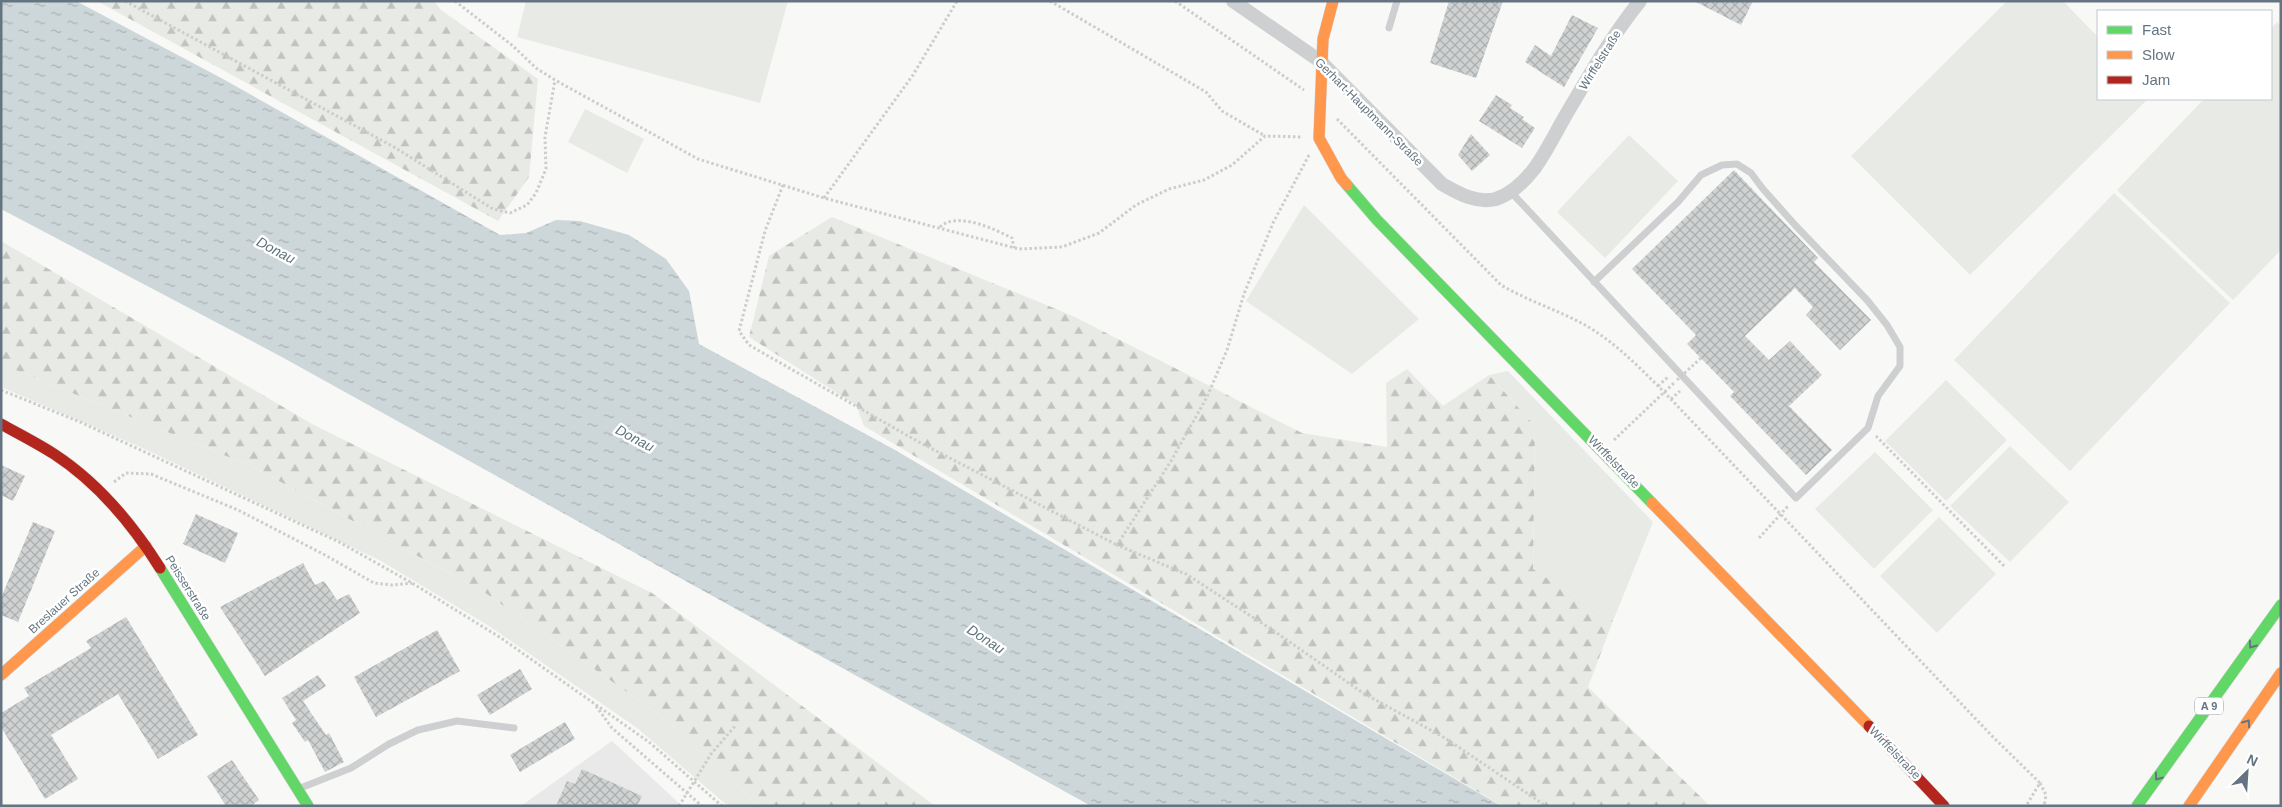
<svg xmlns="http://www.w3.org/2000/svg" width="2282" height="807" viewBox="0 0 2282 807" font-family="Arial,sans-serif">
<defs>
<pattern id="forest-firs" width="22" height="20" patternUnits="userSpaceOnUse" patternTransform="scale(1.25)"><rect width="22" height="20" fill="#e8ebe5"/><path d="M5 1l3.5 6h-7zM16 11l3.5 6h-7z" fill="#c0c3bf"/></pattern>
<pattern id="water-ripples" width="26" height="14" patternUnits="userSpaceOnUse" patternTransform="scale(1.25)"><rect width="26" height="14" fill="#cdd6d8"/><path d="M2 4q2-2 4 0t4 0M15 11q2-2 4 0t4 0" fill="none" stroke="#aab2b5"/></pattern>
<pattern id="building-cross-hatch" width="8" height="8" patternUnits="userSpaceOnUse" patternTransform="scale(1.25)"><rect width="8" height="8" fill="#d0d2d2"/><path d="M0 0l8 8M0 8l8-8" fill="none" stroke="#acafb0"/></pattern>
</defs>
<rect width="100%" height="100%" fill="#f8f8f7"/>
<!-- built -->
<path fill="#e8e9e8" d="M612 741 682 806H521Z"/>
<!-- green -->
<g fill="#e8ebe5">
<path d="M526 1H788L760 103 517 37Z"/>
<path d="M2007 1H2063L2098 37V99H2148L1970 275 1851 156Z"/>
<path d="M2277 22 2281 26V250L2233 300 2117 190 2204 99H2271V29Z"/>
<path d="M585 109 644 139 627 173 568 142Z"/>
<path d="M1629 135 1678 181 1605 258 1557 212Z"/>
<path d="M2114 193 2230 303 2070 471 1954 360Z"/>
<path d="M1304 205 1419 319 1352 374 1246 301Z"/>
<path d="M1 364 253 467 484 592 664 718 758 806H728L637 728 489 626 381 561 138 446 1 387Z"/>
<path d="M1508 371 1653 522 1613 621 1533 569 1535 426 1489 375Z"/>
<path d="M1946 380 2007 440 1946 501 1885 441Z"/>
<path d="M2010 446 2069 502 2010 562 1950 506Z"/>
<path d="M1875 452 1933 510 1874 569 1815 509Z"/>
<path d="M1939 517 1996 574 1937 633 1880 576Z"/>
</g>
<!-- forest -->
<g fill="url(#forest-firs)">
<path d="M97 1H434L441 10 538 79 529 177 498 221Z"/>
<path d="M832 217 1073 316 1302 433 1387 447 1386 383 1407 369 1443 406 1489 375 1535 426 1533 569 1613 621 1588 687 1710 806H1502L864 426 856 405 749 337 769 256Z"/>
<path d="M1 241 312 424 652 593 935 806H758L664 718 484 592 253 467 1 364Z"/>
</g>
<!-- water -->
<path fill="url(#water-ripples)" d="M1 1H76L223 79 500 235 526 233 556 220 580 221 629 235 666 259 689 291 699 344 895 450 1501 806H1091L280 356 1 209Z"/>
<!-- building -->
<g fill="url(#building-cross-hatch)">
<path d="M1449 1H1503L1476 78 1430 63Z"/>
<path d="M1694 1H1753L1741 25Z"/>
<path d="M1572 15 1598 28 1564 87 1525 62 1535 45 1551 56Z"/>
<path d="M1496 95 1512 105 1510 108 1524 117 1522 119 1535 128 1522 148 1479 121Z"/>
<path d="M1471 134 1490 155 1472 171 1458 155Z"/>
<path d="M1734 170 1818 258 1814 262 1871 320 1840 350 1806 315 1813 307 1795 288 1745 336 1769 360 1790 341 1822 375 1789 406 1832 450 1806 475 1730 396 1734 392 1687 344 1696 335 1632 269Z"/>
<path d="M1 465 25 476 13 501 1 495Z"/>
<path d="M196 514 238 533 225 563 183 544Z"/>
<path d="M33 522 55 531 18 622 1 615V598Z"/>
<path d="M303 563 315 585 324 581 337 600 349 594 360 613 265 676 220 607Z"/>
<path d="M126 617 198 735 158 759 118 694 51 735 78 779 45 799 1 727V713L29 696 24 688 91 648 86 641Z"/>
<path d="M437 630 460 671 376 717 354 677Z"/>
<path d="M520 669 532 689 490 715 477 695Z"/>
<path d="M318 675 326 686 303 701 326 735 329 733 344 762 325 772 308 740 305 742 292 723 296 720 282 698Z"/>
<path d="M565 722 575 739 520 772 510 755Z"/>
<path d="M232 760 259 800 251 806H226L207 776Z"/>
<path d="M582 769 642 796 637 806H556L567 781 575 784Z"/>
</g>
<g fill="none" stroke-linecap="round" stroke-linejoin="round">
<!-- fast casing -->
<g stroke="#d5d6d7" stroke-width="12">
<g id="fast">
<path d="M1347 185 1377 220 1652 503"/>
<path d="M160 568 308 806"/>
<path d="M2137 806 2281 605"/>
</g>
</g>
<!-- slow casing -->
<g stroke="#d5d6d7" stroke-width="12">
<g id="slow">
<path d="M1333 1 1323 39 1319 138 1341 178 1347 185"/>
<path d="M1652 503 1869 726"/>
<path d="M1 675 146 546"/>
<path d="M2189 806 2281 673"/>
</g>
</g>
<!-- jam casing -->
<g stroke="#d5d6d7" stroke-width="12">
<g id="jam">
<path d="M1 424C19 434 37 443 54 454 97 482 133 525 160 568"/>
<path d="M1869 726 1944 806"/>
</g>
</g>
<!-- path -->
<g stroke="#cccdcd" stroke-width="3" stroke-dasharray="2.5 2.5" stroke-linecap="butt">
<path d="M125 1 394 147 493 209 510 213 527 205 536 193 546 169 545 137 555 80"/>
<path d="M455 1 513 46 536 68 555 80 698 159 824 198 1019 249 1062 247 1099 233 1136 205 1169 189 1204 180 1232 165 1265 136 1302 137"/>
<path d="M1050 1 1206 92 1222 111 1265 136"/>
<path d="M1175 1 1304 90"/>
<path d="M1337 119 1501 285C1528 301 1558 310 1585 325 1615 342 1640 368 1665 393L1993 737 2040 783 2026 806"/>
<path d="M1309 155 1273 223 1244 294 1227 350 1207 397 1171 461 1117 545 1186 574 1274 631 1363 693 1445 738 1546 806"/>
<path d="M783 185 765 231 739 331 749 345 917 441 1117 545"/>
<path d="M824 198 913 75 957 1"/>
<path d="M940 227C956 211 995 229 1012 238L1014 248"/>
<path d="M1658 386 1668 377"/>
<path d="M1 390 80 422 339 542 412 583 501 638 649 742 722 806"/>
<path d="M1671 399 1680 391"/>
<path d="M1876 436 2005 567"/>
<path d="M1614 440 1675 382"/>
<path d="M114 482 126 473 151 474 238 510 325 555 374 583 392 585 412 583"/>
<path d="M1759 538 1789 505"/>
<path d="M596 706 612 728 702 806"/>
<path d="M2040 783 2046 795 2044 806"/>
<path d="M679 806 711 754 736 725"/>
</g>
<!-- lane -->
<g stroke="#cecfd0" stroke-width="7">
<path d="M1389 28 1397 1"/>
<path d="M1511 192 1796 498 1868 428 1878 396 1900 366V347L1887 325 1867 300 1795 225 1763 189 1751 173 1737 164 1722 165 1701 175 1678 202 1594 282"/>
<path d="M298 789 351 768 389 744 418 730 457 721 514 728"/>
</g>
<!-- street -->
<path stroke="#cecfd0" stroke-width="14" d="M1233 1 1320 61 1442 184C1458 193 1476 204 1496 199 1511 194 1524 182 1534 169 1545 154 1554 136 1563 120 1587 79 1610 38 1640 1"/>
<!-- fast -->
<use href="#fast" stroke="#63d668" stroke-width="11"/>
<!-- slow -->
<use href="#slow" stroke="#ff974d" stroke-width="11"/>
<!-- jam -->
<use href="#jam" stroke="#b3261e" stroke-width="11"/>
<!-- path-bridge -->
<path stroke="#cccdcd" stroke-width="3" stroke-dasharray="2.5 2.5" stroke-linecap="butt" d="M1677 380 1701 358"/>
</g>
<!-- one-way arrows -->
<defs><path id="oneway-chevron" d="M-2-3.5L2.5 0L-2 3.5" fill="none" stroke-width="1.6" stroke-linecap="round" stroke-linejoin="round" transform="scale(1.25)"/></defs>
<g stroke="#647581">
<use href="#oneway-chevron" transform="translate(2252 645) rotate(126)"/>
<use href="#oneway-chevron" transform="translate(2247 723) rotate(-55)"/>
<use href="#oneway-chevron" transform="translate(2158 777) rotate(126)"/>
</g>
<g text-anchor="middle" stroke-width="5" stroke-linejoin="round" paint-order="stroke">
<!-- shield labels -->
<rect fill="#fff" stroke="#929ea7" stroke-width="1" x="2195" y="697.5" width="28" height="17" rx="4"/>
<g font-size="11" font-weight="bold" fill="#647581">
<text x="2209" y="710">A 9</text>
</g>
<!-- street labels -->
<g font-size="12" fill="#647581" stroke="#fff">
<text transform="translate(1600 60) rotate(-58)" y="4">Wirffelstraße</text>
<text transform="translate(1369 112) rotate(45)" y="4">Gerhart-Hauptmann-Straße</text>
<text transform="translate(1614 462) rotate(46)" y="4">Wirffelstraße</text>
<text transform="translate(188 588) rotate(58)" y="4">Peisserstraße</text>
<text transform="translate(64 601) rotate(-42)" y="4">Breslauer Straße</text>
<text transform="translate(1895 753) rotate(46)" y="4">Wirffelstraße</text>
</g>
<!-- water labels -->
<g font-size="14" font-style="italic" fill="#5e747b" stroke="#fff">
<text transform="translate(276 250) rotate(28)" y="5">Donau</text>
<text transform="translate(635 438) rotate(28)" y="5">Donau</text>
<text transform="translate(986 639) rotate(33)" y="5">Donau</text>
</g>
</g>
<!-- border -->
<rect width="2282" height="807" fill="none" stroke="#647581" stroke-width="5"/>
<!-- legend -->
<rect x="2097" y="10" width="175" height="90" fill="#ffffff" stroke="#c1c8cd"/>
<rect x="2107" y="26" width="25" height="8" fill="#63d668" stroke="#c1c8cd"/>
<text x="2142" y="35" font-size="15" fill="#647581">Fast</text>
<rect x="2107" y="51" width="25" height="8" fill="#ff974d" stroke="#c1c8cd"/>
<text x="2142" y="60" font-size="15" fill="#647581">Slow</text>
<rect x="2107" y="76" width="25" height="8" fill="#b3261e" stroke="#c1c8cd"/>
<text x="2142" y="85" font-size="15" fill="#647581">Jam</text>
<!-- north arrow -->
<g transform="translate(2247 772) rotate(25)" stroke="#ffffff" stroke-width="4" paint-order="stroke">
<path d="M0-4L9 19L0 12L-9 19Z" fill="#647581"/>
<text y="-8" font-size="14" font-weight="bold" text-anchor="middle" fill="#647581">N</text>
</g>
</svg>
